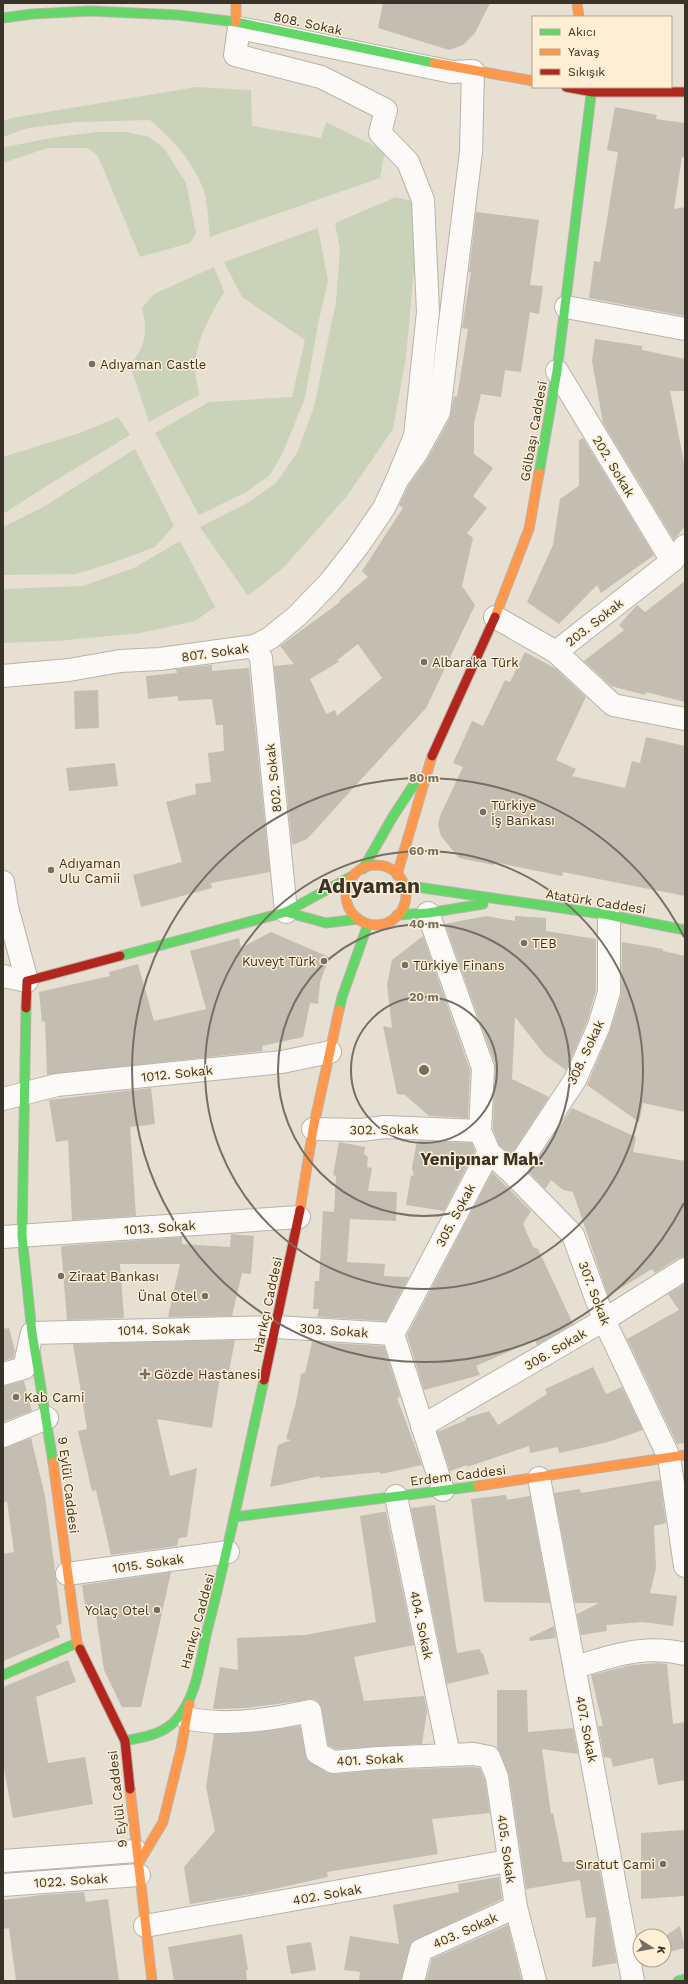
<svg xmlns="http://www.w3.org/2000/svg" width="688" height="1984" viewBox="0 0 688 1984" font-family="'Work Sans',sans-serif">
<rect width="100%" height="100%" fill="#e7dfd1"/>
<!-- green -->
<g fill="#cad3b9">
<path d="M196 87 251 90 252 126 321 138 326 122 385 151 380 178 210 237C208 222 208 205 204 191 194 163 172 138 150 120L76 122 28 128 3 137V121L11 118Z"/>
<path d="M97 132H127L149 137 164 148 186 183 196 233 190 243 140 257 98 156 88 148H47L3 163V148L5 147 57 137Z"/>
<path d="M396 197 420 203 406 357 393 429 347 496 284 567 248 596 200 527 249 502 276 483 297 453 314 407 336 302 340 250 335 223Z"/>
<path d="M318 228 328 281 318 324 305 398 283 452 270 475 246 492 199 515 155 433 209 402 292 397 305 340 242 297 224 262Z"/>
<path d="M214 267 224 292C211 314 196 340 195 367 195 376 198 386 199 395L149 422 130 365C146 345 148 333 142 308L154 294Z"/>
<path d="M118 417 130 435 40 490 3 514V457L80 433Z"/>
<path d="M135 449 174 526 155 547 112 563 76 574 3 575V527L45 506Z"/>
<path d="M180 541 215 607 195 621 140 633 56 641 3 643V589L82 586 134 568Z"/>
</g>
<!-- building -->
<g fill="#c3bdb2" fill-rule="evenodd">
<path d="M383 3H490L475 33 463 45 449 50 378 28Z"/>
<path d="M615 107 657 115 656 119 685 123V157H682L674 209 685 207V316L589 298 594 261 600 262 618 152 607 150Z"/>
<path d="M476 212 539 220 530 285 543 286 539 314 530 312 521 372 505 370 501 397 481 394 474 423V454L493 468 473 496 487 508 467 533 473 538 462 586 475 605 426 708 307 839 292 845 274 666 294 664 280 646 340 602 339 601 368 577 362 571 403 508 399 505 408 486 428 458 450 418 454 396 457 397 468 329 462 328 471 272H469ZM358 644 382 678 337 716 335 710 326 714 310 679 340 661H336Z"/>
<path d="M595 339 642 346V350L685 359V391H670L685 468V526L674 540 603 423 592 361Z"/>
<path d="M583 438 654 555 601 593 597 585 559 624 527 602 553 545 560 499 579 486V440Z"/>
<path d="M685 581V702L646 692 645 695 611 686 584 661 624 630 619 625 637 605 645 612Z"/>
<path d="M525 652 556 669 586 697 556 760 576 769 572 776 625 788 632 761 640 763 646 737 685 746V896L563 872 562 876 494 862V865L459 858 441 836 438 825 440 816 463 767 453 763 472 721 483 726 505 680 510 682Z"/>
<path d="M212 665V671L249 668 270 872 211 883 212 888 141 907 133 875 182 862 166 802 196 794 195 784 211 782 208 753 224 751 223 725H216L212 699 178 701V696L148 699 146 676 177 673 176 669Z"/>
<path d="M98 690 99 728 75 729 74 691Z"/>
<path d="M115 763 118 786 69 791 66 768Z"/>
<path d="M486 916 515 921V916L546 918V931L596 939V990L587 1022 566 1070 545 1055 515 1017 512 1079 549 1097 511 1155 499 1145 493 1129 495 1064 445 924Z"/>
<path d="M271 932 329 957 320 983 318 1004 310 1003 303 1037 262 1046 263 1051 47 1075 45 1021 42 1022 39 992 110 976 109 972 138 964 154 1021 206 1009 190 951 239 938 241 948Z"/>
<path d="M423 936 470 1070 468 1118 429 1116 405 1095 397 1094 383 1026 392 1028 387 985 392 960Z"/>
<path d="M622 942 663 949V951L685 956V1112L643 1103 639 1122 587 1085 610 1031 621 996Z"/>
<path d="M151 1088 155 1124 130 1127 136 1216 72 1220 68 1140 56 1142 49 1100Z"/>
<path d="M572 1108 636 1137 633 1152 685 1161V1257L678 1258 655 1273 652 1269 608 1296 573 1192 563 1190 551 1180 545 1189 529 1172Z"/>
<path d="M417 1141 472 1143 475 1151 444 1211 406 1205 411 1175 414 1176 412 1168Z"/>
<path d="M339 1142 365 1147 364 1154 368 1157 367 1167 372 1168 368 1191 397 1192 396 1221 350 1219 347 1262 385 1264 384 1276 409 1277 386 1321 317 1317 319 1309H313L315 1281H319L323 1211 334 1212 336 1176 333 1175Z"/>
<path d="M492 1172 531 1211 523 1224 533 1247 538 1249 573 1324 537 1345 535 1340 476 1366 480 1375 424 1390 407 1335Z"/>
<path d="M231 1234 254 1236 251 1274 242 1273 232 1316 168 1317 180 1264H120L124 1318 67 1320 61 1246 182 1237V1244L230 1247Z"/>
<path d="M685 1284V1443L677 1444 627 1339 679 1310 668 1294Z"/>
<path d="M9 1328 15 1351 13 1358 3 1361V1329Z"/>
<path d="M235 1340 229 1371 221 1369 212 1428 157 1419 170 1476 197 1468 187 1537 179 1538 177 1546 111 1555 96 1490 92 1491 78 1431 87 1429 73 1344Z"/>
<path d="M312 1342 384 1346 400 1397 397 1398 422 1465 381 1474 380 1472 320 1478 319 1476 270 1487 278 1445 291 1440 286 1439 296 1403 301 1374 305 1373Z"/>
<path d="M593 1367 606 1394 622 1387 643 1430 608 1442 559 1453 558 1447 530 1453 529 1446 467 1467V1465L450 1471 437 1432 466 1420V1418L489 1411 498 1425 547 1394 545 1389Z"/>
<path d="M24 1381 32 1411 3 1422V1386Z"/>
<path d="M31 1438 45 1496 62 1623 56 1626 60 1637 3 1661V1554L14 1552 7 1501 3 1503V1448Z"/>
<path d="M660 1480 666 1523 654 1526 656 1568 650 1593 677 1596 673 1626 643 1622 606 1625 607 1631 581 1635 577 1614 599 1603H575L554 1493 580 1489 581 1493Z"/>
<path d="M506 1495 507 1500 530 1496 550 1603 484 1602 471 1499Z"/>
<path d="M435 1505 457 1653 480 1649 481 1653H483L489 1674 447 1684 411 1508Z"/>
<path d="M382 1512H386L414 1645 354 1657 364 1701 424 1696 427 1711 422 1744 336 1749 328 1745 322 1709 319 1703 314 1699 247 1708 213 1709 220 1667 238 1670 237 1638 305 1635 376 1622 360 1516Z"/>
<path d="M171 1572 141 1707H122L104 1670 95 1608 86 1612 82 1585Z"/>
<path d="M554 1626 556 1638 530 1641 529 1638Z"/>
<path d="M68 1660 76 1682 36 1697 48 1763 85 1757 93 1804 13 1818 3 1763V1687Z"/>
<path d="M658 1663 667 1664 673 1724 685 1722V1780L658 1785 653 1758 613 1767 611 1758 604 1757 598 1726H603L591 1675 632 1665Z"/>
<path d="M497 1690H527L528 1732 573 1728 578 1754 542 1749 551 1814 553 1813 563 1862 598 1861 617 1963 592 1967 596 1917 586 1918 580 1880 526 1889 509 1775 497 1748Z"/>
<path d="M300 1726 307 1760 327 1773 334 1774 379 1770 473 1767 480 1768 485 1780 490 1813 432 1819 438 1854 327 1872 328 1877 251 1894 190 1904 184 1867 215 1831 206 1787 214 1734 249 1733Z"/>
<path d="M685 1830V1896L641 1899V1833Z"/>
<path d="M499 1877 502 1899 412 1942 401 1981H359L360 1972 344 1970 350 1936 399 1944 393 1905 459 1892 458 1884Z"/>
<path d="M84 1892 86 1902 108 1899 119 1981H16L9 1928 3 1929V1900L42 1895Z"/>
<path d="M508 1925 522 1981H426L432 1959Z"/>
<path d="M680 1926 685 1948 664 1953V1937Z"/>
<path d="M242 1934 248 1970H246L247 1981H174L168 1947Z"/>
<path d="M311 1942 316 1970 291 1974 286 1946Z"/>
</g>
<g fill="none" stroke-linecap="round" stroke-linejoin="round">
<!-- street casing -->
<g stroke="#b9b3a8" stroke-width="24">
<g id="street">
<path d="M239 28 452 72 473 71 471 152 439 412 417 452 397 480 415 436 428 312 423 200 408 162 380 133 386 110 321 77 235 55Z"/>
<path d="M566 307 685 329"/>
<path d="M557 371 672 561"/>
<path d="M495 617 556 652 672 561 685 546"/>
<path d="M255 646 261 658 286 912"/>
<path d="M556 652 613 705 685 719"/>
<path d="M3 676 69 670 120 661 160 659 255 646 270 638 297 616 329 583 358 546 384 508 397 480"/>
<path d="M3 882 7 907 27 981 3 976"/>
<path d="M428 913 483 1068 480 1131 489 1152 393 1334 443 1490"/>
<path d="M3 1099 57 1085 282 1062 330 1052"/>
<path d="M313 1129 361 1130 385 1127 480 1131"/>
<path d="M489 1152 513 1174 573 1235 604 1320 669 1457 685 1566"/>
<path d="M513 1174 575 1080 599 1026 609 992V915"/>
<path d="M3 1237 299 1217"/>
<path d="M3 1374 24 1368 32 1333 276 1327 393 1334"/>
<path d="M422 1426 604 1320 685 1269"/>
<path d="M3 1436 47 1418"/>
<path d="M539 1478 633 1981"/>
<path d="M396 1496 449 1755"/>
<path d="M67 1574 228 1552"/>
<path d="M575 1667C613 1656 644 1644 685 1654"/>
<path d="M187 1718C222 1727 274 1719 310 1711L317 1753 333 1762 378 1758 474 1754 489 1757 497 1777 516 1907 535 1981"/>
<path d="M3 1861 136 1851"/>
<path d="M3 1885 139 1875"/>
<path d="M145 1926 508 1861"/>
<path d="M413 1981 421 1950 516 1907"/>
</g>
</g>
<!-- fast casing -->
<g stroke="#b9b3a8" stroke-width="11">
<g id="fast">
<path d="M3 18 32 14 90 11 178 15 236 22 434 63"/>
<path d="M539 473 557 371 592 87"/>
<path d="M363 869 392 818 418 778"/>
<path d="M403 885 609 915 685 930"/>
<path d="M286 912 326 923 358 919"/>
<path d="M397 915 428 913 483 904"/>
<path d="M120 956 286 912 354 875"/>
<path d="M26 1008 22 1236 32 1333 53 1462"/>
<path d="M339 1010 342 997 368 924"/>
<path d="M234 1517 478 1486"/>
<path d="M3 1675 77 1643"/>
<path d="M125 1741C142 1737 162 1735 175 1721 197 1698 200 1661 207 1631 229 1548 245 1464 264 1380"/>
<path d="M678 1981 685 1979"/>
</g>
</g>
<!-- slow casing -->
<g stroke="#b9b3a8" stroke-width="11">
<g id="slow">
<path d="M236 3V22"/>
<path d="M577 3 579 17"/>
<path d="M434 63 533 81"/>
<path d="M495 617 529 529 539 473"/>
<circle cx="376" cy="895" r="30"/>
<path d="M397 875 432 756"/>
<path d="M300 1210 313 1129 339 1010"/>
<path d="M53 1462 77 1643 80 1649"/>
<path d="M478 1486 685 1455"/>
<path d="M130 1789 152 1981"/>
<path d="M138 1864 163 1822 181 1749 189 1704"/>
</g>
</g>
<!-- jam casing -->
<g stroke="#b9b3a8" stroke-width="11">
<g id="jam">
<path d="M566 87 593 92H685"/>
<path d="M432 756 495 617"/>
<path d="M26 1008 27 981 120 956"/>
<path d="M264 1380 300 1210"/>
<path d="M80 1649 125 1741 130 1789"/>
</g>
</g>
<!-- street -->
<use href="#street" stroke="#fbfaf8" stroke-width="22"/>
<!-- fast -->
<use href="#fast" stroke="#63d668" stroke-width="9"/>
<!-- slow -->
<use href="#slow" stroke="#ff974d" stroke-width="9"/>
<!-- jam -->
<use href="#jam" stroke="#b3261e" stroke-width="9"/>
</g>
<!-- distance rings -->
<g fill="none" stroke="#766f64" stroke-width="2">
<circle cx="424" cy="1070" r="73"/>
<circle cx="424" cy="1070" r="146"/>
<circle cx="424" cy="1070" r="219"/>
<path d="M684 1203A292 292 0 1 1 684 937"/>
</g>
<!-- markers -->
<g fill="#766f64" stroke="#feeed4" stroke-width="1.5">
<circle cx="92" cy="364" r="4"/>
<circle cx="424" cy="662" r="4"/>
<circle cx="483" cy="812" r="4"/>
<circle cx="51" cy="870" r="4"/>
<circle cx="524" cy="943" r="4"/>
<circle cx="324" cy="961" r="4"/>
<circle cx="405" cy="965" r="4"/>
<circle cx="61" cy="1276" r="4"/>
<circle cx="205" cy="1296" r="4"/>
<path d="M143 1368h4v4h4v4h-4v4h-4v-4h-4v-4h4z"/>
<circle cx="16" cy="1397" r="4"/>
<circle cx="157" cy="1610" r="4"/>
<circle cx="663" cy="1864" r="4"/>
</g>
<g text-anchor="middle" stroke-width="3" stroke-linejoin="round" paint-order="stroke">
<!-- street labels -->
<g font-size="13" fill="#393329" stroke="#feeed4">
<text transform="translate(308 23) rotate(12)" y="5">808. Sokak</text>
<text transform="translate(533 431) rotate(-80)" y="5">Gölbaşı Caddesi</text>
<text transform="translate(614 466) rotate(59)" y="5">202. Sokak</text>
<text transform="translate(594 622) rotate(-38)" y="5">203. Sokak</text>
<text transform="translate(215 652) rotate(-8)" y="5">807. Sokak</text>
<text transform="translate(273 778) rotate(-96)" y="5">802. Sokak</text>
<text transform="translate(596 901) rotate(9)" y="5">Atatürk Caddesi</text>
<text transform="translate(585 1052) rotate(-65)" y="5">308. Sokak</text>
<text transform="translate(177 1073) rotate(-6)" y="5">1012. Sokak</text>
<text transform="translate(384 1129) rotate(-1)" y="5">302. Sokak</text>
<text transform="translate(455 1215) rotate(-62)" y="5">305. Sokak</text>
<text transform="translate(160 1227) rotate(-4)" y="5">1013. Sokak</text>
<text transform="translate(595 1293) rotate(69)" y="5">307. Sokak</text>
<text transform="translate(267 1305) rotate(-78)" y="5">Harıkçı Caddesi</text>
<text transform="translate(154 1329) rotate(-2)" y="5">1014. Sokak</text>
<text transform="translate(334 1330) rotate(4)" y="5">303. Sokak</text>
<text transform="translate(555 1349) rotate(-30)" y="5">306. Sokak</text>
<text transform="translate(458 1475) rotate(-7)" y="5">Erdem Caddesi</text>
<text transform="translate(69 1485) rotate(83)" y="5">9 Eylül Caddesi</text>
<text transform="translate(148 1563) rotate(-8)" y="5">1015. Sokak</text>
<text transform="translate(197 1621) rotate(-75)" y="5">Harıkçı Caddesi</text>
<text transform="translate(422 1625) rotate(78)" y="5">404. Sokak</text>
<text transform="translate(587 1729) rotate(79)" y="5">407. Sokak</text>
<text transform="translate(370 1759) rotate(-3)" y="5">401. Sokak</text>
<text transform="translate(117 1799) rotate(-96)" y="5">9 Eylül Caddesi</text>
<text transform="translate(507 1849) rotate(82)" y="5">405. Sokak</text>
<text transform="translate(71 1880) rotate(-4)" y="5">1022. Sokak</text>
<text transform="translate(327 1894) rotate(-10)" y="5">402. Sokak</text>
<text transform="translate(465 1930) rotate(-24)" y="5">403. Sokak</text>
</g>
<!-- poi labels -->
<g font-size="13" fill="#393329" stroke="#feeed4" text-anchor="start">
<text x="100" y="369">Adıyaman Castle</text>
<text x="432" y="667">Albaraka Türk</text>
<text x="491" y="810">Türkiye<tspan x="491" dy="15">İş Bankası</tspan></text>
<text x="59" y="868">Adıyaman<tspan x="59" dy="15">Ulu Camii</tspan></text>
<text x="532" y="948">TEB</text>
<text x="316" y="966" text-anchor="end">Kuveyt Türk</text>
<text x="413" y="970">Türkiye Finans</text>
<text x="69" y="1281">Ziraat Bankası</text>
<text x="197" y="1301" text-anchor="end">Ünal Otel</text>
<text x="154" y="1379">Gözde Hastanesi</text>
<text x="24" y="1402">Kab Cami</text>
<text x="149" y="1615" text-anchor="end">Yolaç Otel</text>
<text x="655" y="1869" text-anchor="end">Sıratut Cami</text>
</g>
<!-- district labels -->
<g font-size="17" font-weight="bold" fill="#393329" stroke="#feeed4">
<text x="482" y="1165">Yenipınar Mah.</text>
</g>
<!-- town labels -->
<g font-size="21" font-weight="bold" fill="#393329" stroke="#feeed4">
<text x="369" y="893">Adıyaman</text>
</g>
</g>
<circle cx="424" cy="1070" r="6" fill="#766f64" stroke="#feeed4" stroke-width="2"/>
<g font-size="12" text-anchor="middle" font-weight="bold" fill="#766f64" stroke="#feeed4" stroke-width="3" stroke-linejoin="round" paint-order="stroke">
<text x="424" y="782">80 m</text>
<text x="424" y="855">60 m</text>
<text x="424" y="928">40 m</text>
<text x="424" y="1001">20 m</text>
</g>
<!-- border -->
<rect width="688" height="1984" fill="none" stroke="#393329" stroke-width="8"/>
<!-- legend -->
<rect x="532" y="16" width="140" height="72" fill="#feeed4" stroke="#afa390"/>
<rect x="540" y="29" width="20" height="6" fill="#63d668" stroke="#afa390"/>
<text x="568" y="36" font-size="12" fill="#393329">Akıcı</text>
<rect x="540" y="49" width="20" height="6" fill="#ff974d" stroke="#afa390"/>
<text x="568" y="56" font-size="12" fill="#393329">Yavaş</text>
<rect x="540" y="69" width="20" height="6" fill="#b3261e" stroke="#afa390"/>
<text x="568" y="76" font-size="12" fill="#393329">Sıkışık</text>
<!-- north arrow -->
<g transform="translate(652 1948) rotate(101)"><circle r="19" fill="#feeed4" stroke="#afa390"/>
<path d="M0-3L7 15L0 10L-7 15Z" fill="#766f64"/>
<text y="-6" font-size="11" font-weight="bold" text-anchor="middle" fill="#393329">K</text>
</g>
</svg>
